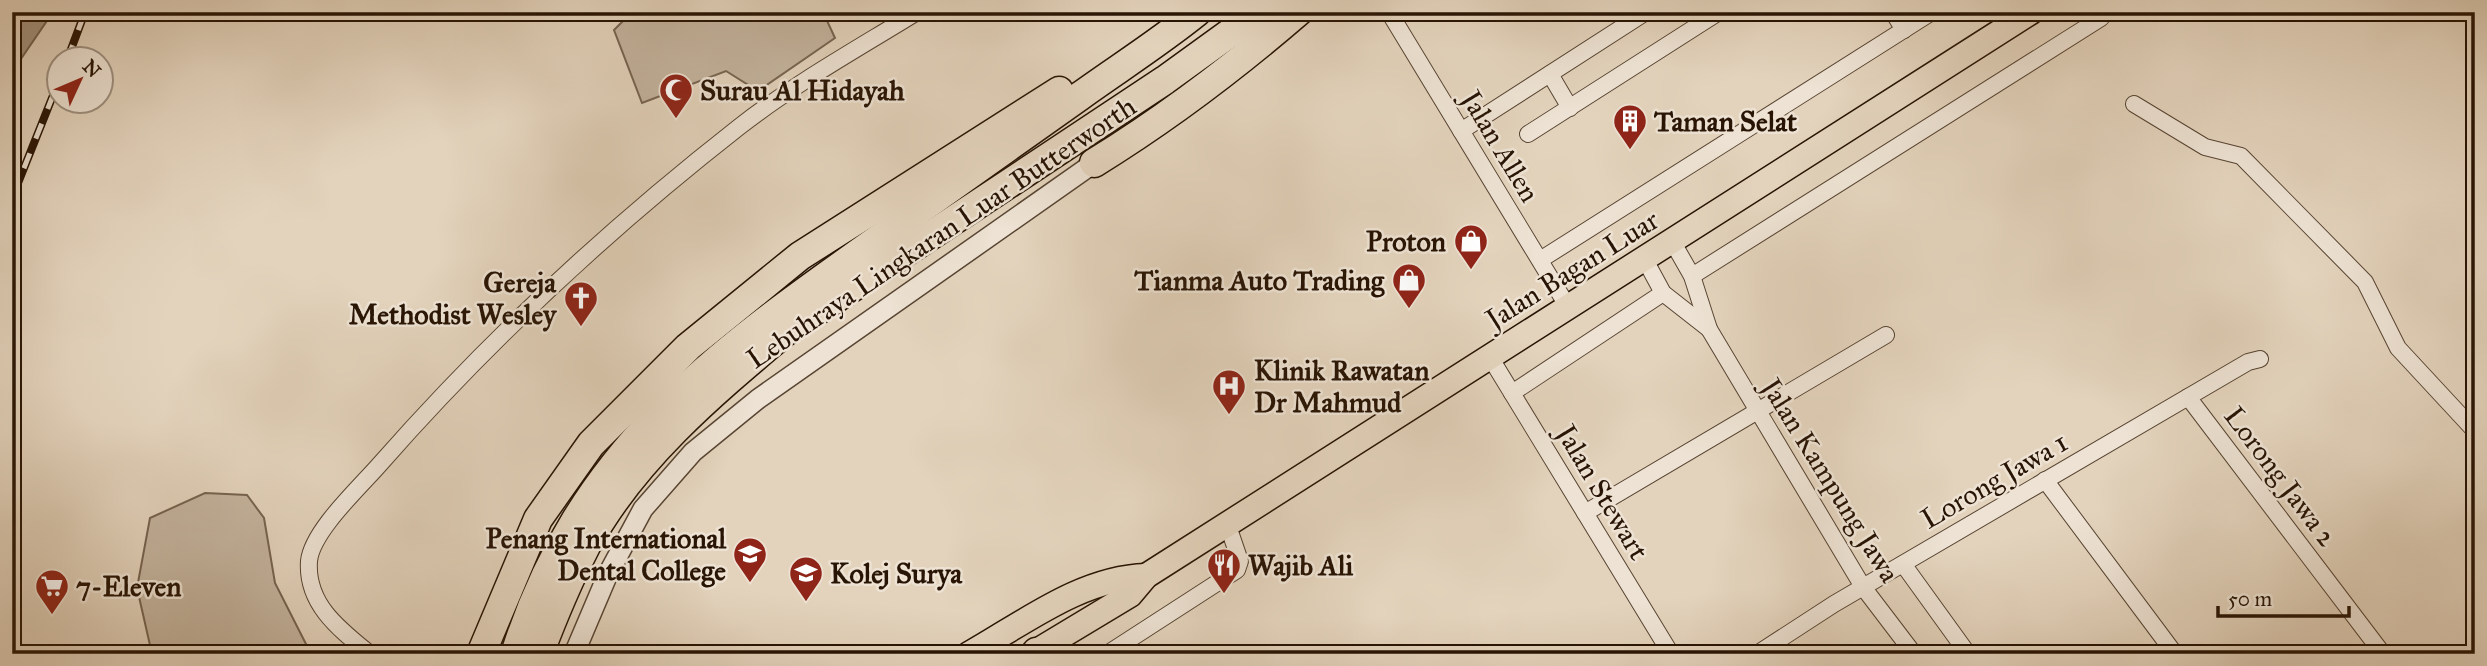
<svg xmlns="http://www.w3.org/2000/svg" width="2487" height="666" viewBox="0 0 2487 666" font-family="'IM FELL Great Primer',serif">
<rect width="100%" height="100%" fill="#e3d3bc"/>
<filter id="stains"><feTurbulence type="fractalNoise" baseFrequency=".00286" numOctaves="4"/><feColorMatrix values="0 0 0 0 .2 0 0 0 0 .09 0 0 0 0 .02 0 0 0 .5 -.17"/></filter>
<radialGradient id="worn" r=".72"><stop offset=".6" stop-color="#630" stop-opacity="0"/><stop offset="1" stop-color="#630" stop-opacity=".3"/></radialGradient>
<!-- green -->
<g fill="#c3b39d" stroke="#766450" stroke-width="2">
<path d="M632 12H823L835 38 758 91 726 71 642 103 614 30Z"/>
<path d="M205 493 247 495 264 518 275 583 308 648 315 654H152L137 588 150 518Z"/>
</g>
<!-- water -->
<path fill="#a3927d" stroke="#72604d" stroke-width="2" d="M12 12H53L12 72Z"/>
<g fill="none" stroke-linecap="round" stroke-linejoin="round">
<!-- minor casing -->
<g stroke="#574432" stroke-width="18">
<g id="minor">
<path d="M1389 12 1568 307"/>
<path d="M1893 12 1904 30"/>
<path d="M1550 74 1570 108"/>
<path d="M2134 104 2205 147 2241 156 2365 282 2398 348 2475 431"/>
<path d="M1461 131 1646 12"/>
<path d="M1528 134 1719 12"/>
<path d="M1672 241 1692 276 1709 329 1863 587 1914 654"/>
<path d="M1644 258 1663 293 1709 329"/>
<path d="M1540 260 1932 12"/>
<path d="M1692 276 2101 18 2097 12"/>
<path d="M1490 357 1671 654"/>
<path d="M1512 393 1663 293"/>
<path d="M2188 397 2383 654"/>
<path d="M2045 480 2175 654"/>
<path d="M1585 513 1886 335"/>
<path d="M1903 564 1968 654"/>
<path d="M370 654C339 629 306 604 309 561 312 531 360 487 380 464 488 341 610 228 739 127 794 84 857 49 917 12"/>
<path d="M1107 654 1237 570 1240 561 1227 523"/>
<path d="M1757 654 1834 604 2248 362 2260 359"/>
</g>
</g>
<!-- tertiary casing -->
<g stroke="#574432" stroke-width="22">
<path id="tertiary" d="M574 654 608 574 643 509 693 452 758 399 1094 163"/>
</g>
<!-- primary casing -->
<g stroke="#281404" stroke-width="27">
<g id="primary">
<path d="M969 654C1024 623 1081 578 1146 576"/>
<path d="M1032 654 1130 595 1146 576 2031 12"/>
</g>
</g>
<!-- trunk casing -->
<g stroke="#281404" stroke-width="29">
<path id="trunk" d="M1034 654 1036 651"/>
</g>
<!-- motorway casing -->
<g stroke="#281404" stroke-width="31">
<g id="motorway">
<path d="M1094 163C1167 118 1233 68 1298 12"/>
<path d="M481 654 538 519 591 444 688 347 800 256 1059 91"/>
<path d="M515 654C580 451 711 357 877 240 945 192 1013 144 1080 96 1119 68 1160 42 1197 12"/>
<path d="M539 654C553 617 568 581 586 546 632 460 711 394 785 332L1165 80 1259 12"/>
</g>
</g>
<!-- minor -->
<use href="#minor" stroke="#ede2d3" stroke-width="16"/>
<!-- tertiary -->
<use href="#tertiary" stroke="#ede2d3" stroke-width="19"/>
<!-- primary -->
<use href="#primary" stroke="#e3d3bc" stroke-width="24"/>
<!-- trunk -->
<use href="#trunk" stroke="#e3d3bc" stroke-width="26"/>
<!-- motorway -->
<use href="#motorway" stroke="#e3d3bc" stroke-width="28"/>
<!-- rail casing -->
<g stroke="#281404" stroke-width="8">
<g id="rail">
<path d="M67 60 85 12"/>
<path d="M12 198 60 78"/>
</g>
</g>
<!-- rail -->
<use href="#rail" stroke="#ede2d3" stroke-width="5" stroke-dasharray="16" stroke-linecap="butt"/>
</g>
<!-- icons -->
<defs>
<g id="mosque-pin" transform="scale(1.75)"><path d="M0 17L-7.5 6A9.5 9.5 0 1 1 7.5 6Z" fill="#8f2418" stroke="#ede2d3"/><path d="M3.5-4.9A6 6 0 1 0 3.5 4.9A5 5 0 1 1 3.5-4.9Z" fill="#fff"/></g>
<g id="building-pin" transform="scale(1.75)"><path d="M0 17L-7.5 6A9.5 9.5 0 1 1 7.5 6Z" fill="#8f2418" stroke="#ede2d3"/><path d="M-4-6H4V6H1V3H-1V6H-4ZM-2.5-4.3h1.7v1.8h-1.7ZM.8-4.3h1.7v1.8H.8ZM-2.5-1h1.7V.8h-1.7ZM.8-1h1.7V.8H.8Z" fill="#fff"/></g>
<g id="shop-pin" transform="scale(1.75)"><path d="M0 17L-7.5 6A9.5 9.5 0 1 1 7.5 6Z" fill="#8f2418" stroke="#ede2d3"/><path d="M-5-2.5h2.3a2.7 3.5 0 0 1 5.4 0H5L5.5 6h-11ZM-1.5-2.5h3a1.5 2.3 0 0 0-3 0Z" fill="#fff"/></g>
<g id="church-pin" transform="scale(1.75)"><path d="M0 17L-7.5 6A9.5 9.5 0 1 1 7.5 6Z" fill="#8f2418" stroke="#ede2d3"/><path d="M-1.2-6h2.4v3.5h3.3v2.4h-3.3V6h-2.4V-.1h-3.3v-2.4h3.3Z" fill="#fff"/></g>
<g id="hospital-pin" transform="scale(1.75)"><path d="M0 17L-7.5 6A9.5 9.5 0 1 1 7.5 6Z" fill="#8f2418" stroke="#ede2d3"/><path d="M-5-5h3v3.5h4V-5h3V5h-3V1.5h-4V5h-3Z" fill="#fff"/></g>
<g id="university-pin" transform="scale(1.75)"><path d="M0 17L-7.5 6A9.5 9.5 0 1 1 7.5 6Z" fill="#8f2418" stroke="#ede2d3"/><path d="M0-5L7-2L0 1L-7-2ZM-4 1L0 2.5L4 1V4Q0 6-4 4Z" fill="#fff"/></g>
<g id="restaurant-pin" transform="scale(1.75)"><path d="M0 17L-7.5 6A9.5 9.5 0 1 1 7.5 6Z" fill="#8f2418" stroke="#ede2d3"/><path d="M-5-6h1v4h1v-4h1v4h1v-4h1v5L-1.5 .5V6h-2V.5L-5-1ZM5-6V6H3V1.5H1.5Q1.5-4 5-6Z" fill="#fff"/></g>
<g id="supermarket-pin" transform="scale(1.75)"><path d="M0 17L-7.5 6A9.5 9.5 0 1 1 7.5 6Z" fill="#8f2418" stroke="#ede2d3"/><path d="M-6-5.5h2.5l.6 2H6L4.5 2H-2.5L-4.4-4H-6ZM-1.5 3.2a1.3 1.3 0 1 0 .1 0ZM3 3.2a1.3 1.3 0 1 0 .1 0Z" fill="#fff"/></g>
</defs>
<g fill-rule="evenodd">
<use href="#mosque-pin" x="676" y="90"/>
<use href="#building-pin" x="1630" y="121"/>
<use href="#shop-pin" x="1471" y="241"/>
<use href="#shop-pin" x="1409" y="280"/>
<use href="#church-pin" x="581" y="298"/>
<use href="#hospital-pin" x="1229" y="386"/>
<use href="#university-pin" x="750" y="554"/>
<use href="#restaurant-pin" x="1224" y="565"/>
<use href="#university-pin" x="806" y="573"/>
<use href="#supermarket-pin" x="52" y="586"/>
</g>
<g text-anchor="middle" stroke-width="5" stroke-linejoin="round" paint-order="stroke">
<!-- poi labels -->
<g font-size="28" font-weight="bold" fill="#281404" stroke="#ede2d3" text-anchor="start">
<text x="700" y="100">Surau Al Hidayah</text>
<text x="1654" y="131">Taman Selat</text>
<text x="1446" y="251" text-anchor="end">Proton</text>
<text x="1384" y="290" text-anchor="end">Tianma Auto Trading</text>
<text x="556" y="292" text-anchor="end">Gereja<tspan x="556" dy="32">Methodist Wesley</tspan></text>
<text x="1254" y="380">Klinik Rawatan<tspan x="1254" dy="32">Dr Mahmud</tspan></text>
<text x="726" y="548" text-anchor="end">Penang International<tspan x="726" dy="32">Dental College</tspan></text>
<text x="1248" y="575">Wajib Ali</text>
<text x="830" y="583">Kolej Surya</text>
<text x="76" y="596">7-Eleven</text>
</g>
<!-- street labels -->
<g font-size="28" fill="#281404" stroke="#ede2d3">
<text transform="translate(1501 146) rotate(59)" y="10">Jalan Allen</text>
<text transform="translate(941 232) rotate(-34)" y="10">Lebuhraya Lingkaran Luar Butterworth</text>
<text transform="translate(1572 269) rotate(-32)" y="10">Jalan Bagan Luar</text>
<text transform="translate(2281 476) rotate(53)" y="10">Lorong Jawa 2</text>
<text transform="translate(1831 480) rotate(58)" y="10">Jalan Kampung Jawa</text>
<text transform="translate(1994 480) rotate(-30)" y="10">Lorong Jawa 1</text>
<text transform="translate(1603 492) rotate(59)" y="10">Jalan Stewart</text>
</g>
</g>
<!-- margin -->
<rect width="2487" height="666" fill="none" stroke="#e3d3bc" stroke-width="42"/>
<rect x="14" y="14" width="2459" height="638" fill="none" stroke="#281404" stroke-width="3.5"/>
<rect x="21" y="21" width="2445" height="624" fill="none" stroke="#281404" stroke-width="2"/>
<!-- north arrow -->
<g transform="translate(80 80) rotate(46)"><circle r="33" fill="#ede2d3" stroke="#9e9080" stroke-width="2"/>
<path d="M0-5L12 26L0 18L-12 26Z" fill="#8f2418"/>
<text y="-10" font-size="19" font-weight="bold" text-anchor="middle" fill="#281404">N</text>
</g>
<!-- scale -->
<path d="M2218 606v10h131v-10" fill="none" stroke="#281404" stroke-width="3.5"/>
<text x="2228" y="606" font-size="21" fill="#281404" stroke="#ede2d3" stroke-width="5" paint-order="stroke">50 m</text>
<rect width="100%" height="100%" filter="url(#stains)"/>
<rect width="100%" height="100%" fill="url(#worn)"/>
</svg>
